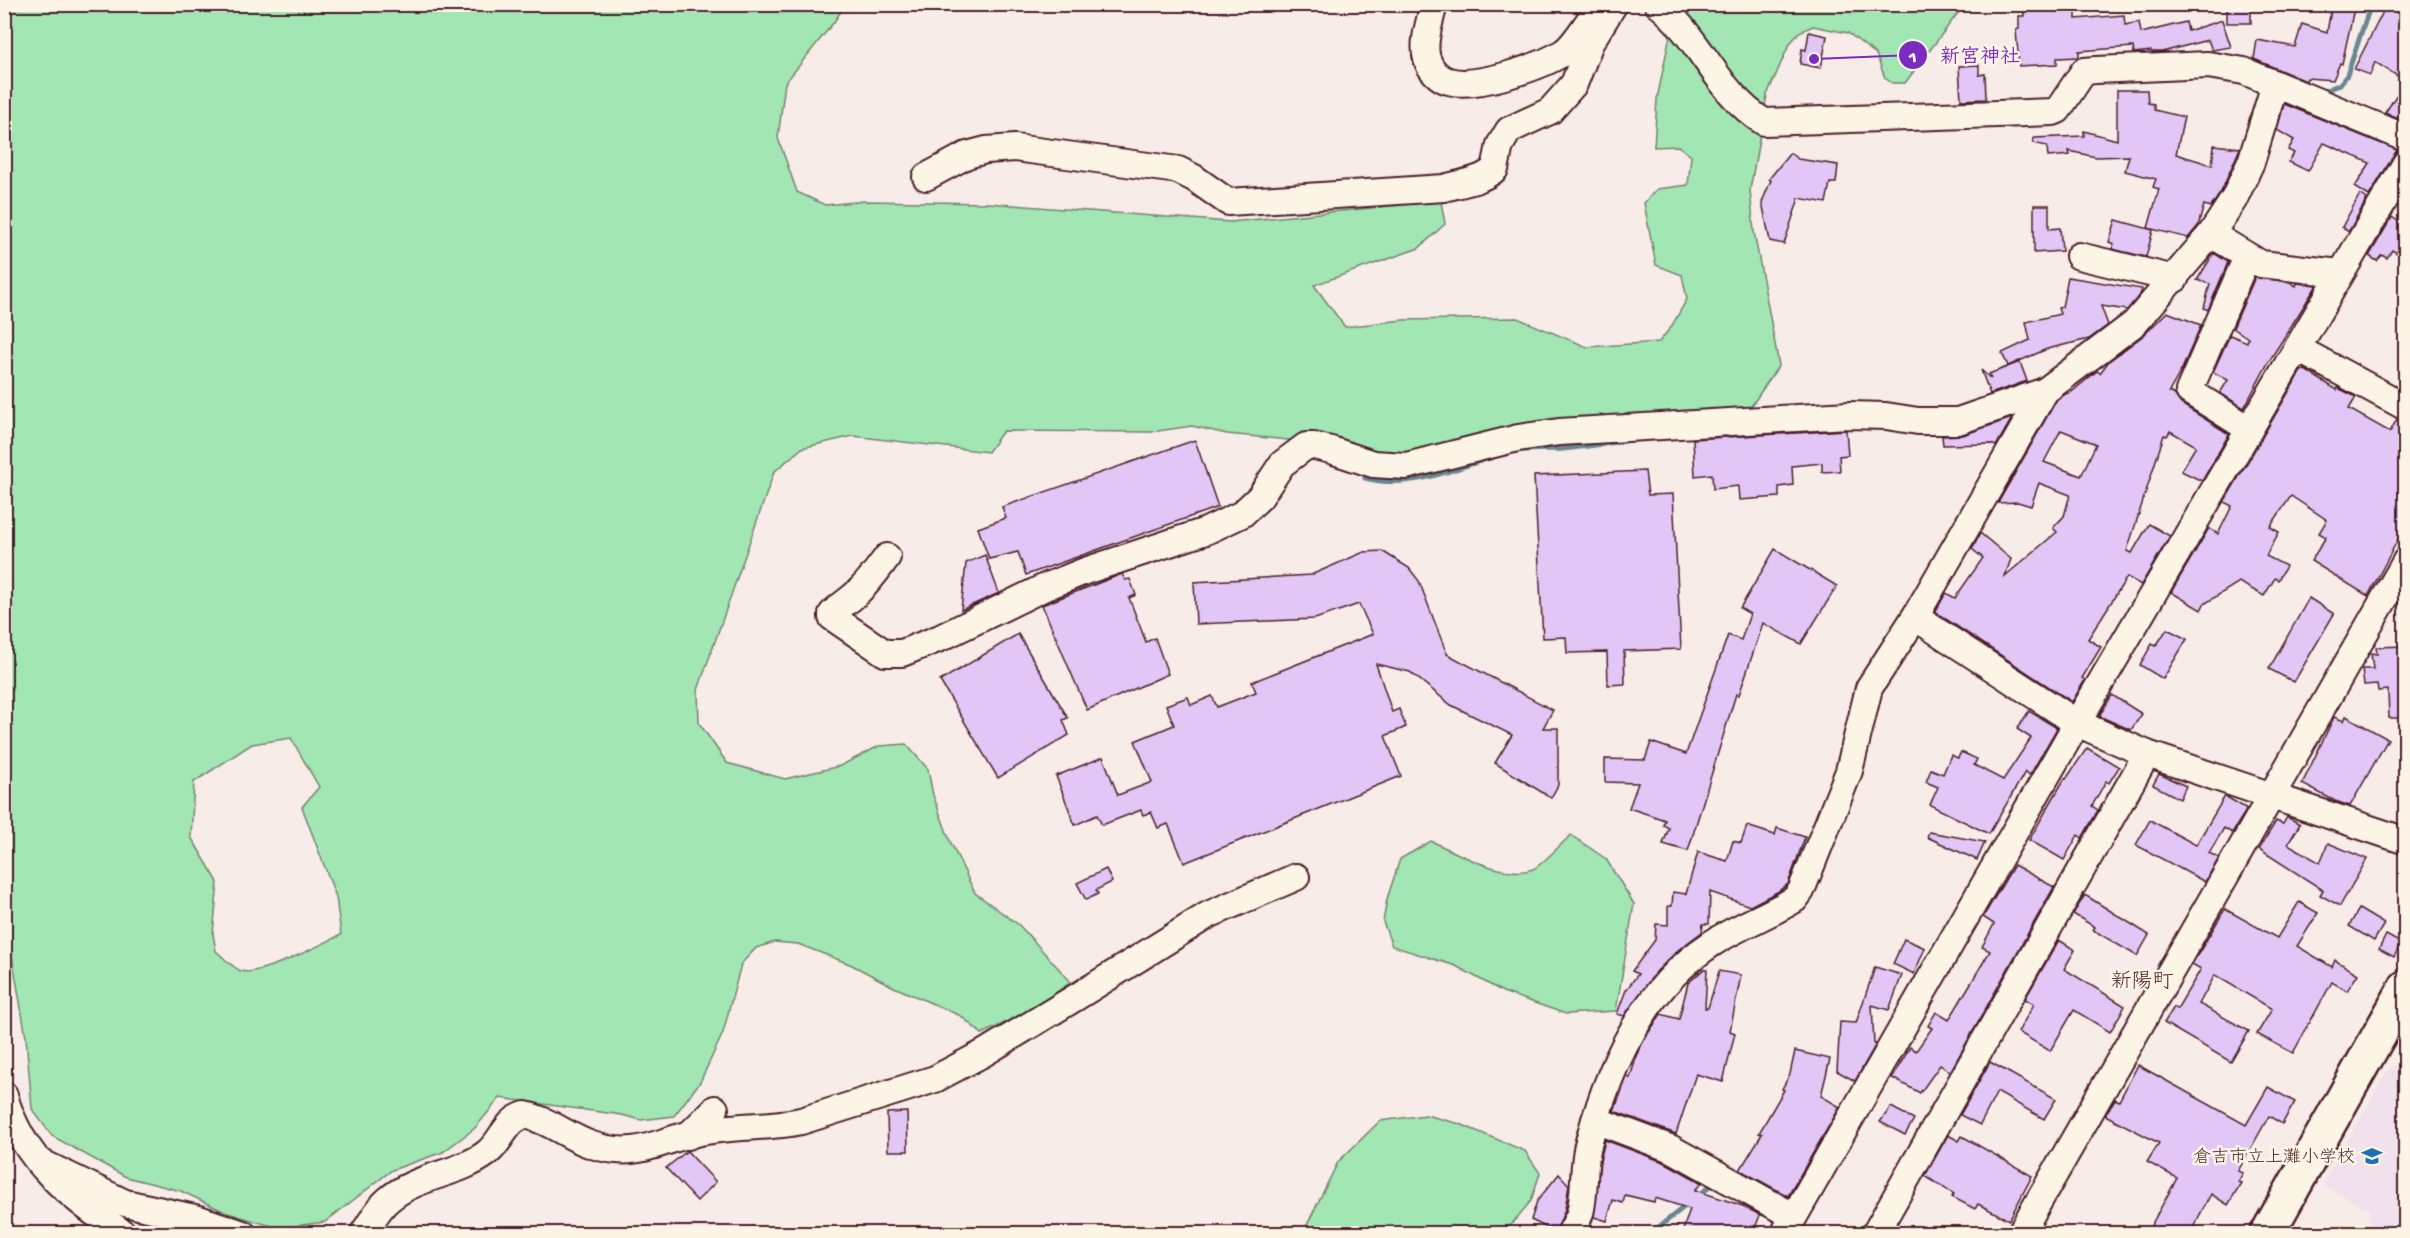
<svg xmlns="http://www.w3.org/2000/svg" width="2410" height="1238" viewBox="0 0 2410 1238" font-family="'Gochi Hand','Klee One',sans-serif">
<rect width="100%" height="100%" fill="#f7ece8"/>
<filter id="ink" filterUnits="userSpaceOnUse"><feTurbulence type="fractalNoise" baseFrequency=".0167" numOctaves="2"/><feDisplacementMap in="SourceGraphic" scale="12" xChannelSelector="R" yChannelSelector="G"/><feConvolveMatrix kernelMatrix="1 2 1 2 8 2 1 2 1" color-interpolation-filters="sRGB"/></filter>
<g filter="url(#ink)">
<!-- built -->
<path fill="#f1e1ec" d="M2405 1055V1233H2371L2369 1209 2322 1185 2385 1074Z"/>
<!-- green -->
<g fill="#a1e6b3" stroke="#76826f" stroke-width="1.5" fill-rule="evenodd">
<path d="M4 5H845L834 22 785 83 778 138 797 192 825 205 865 201 987 203 1230 222 1441 201 1445 224 1419 248 1314 285 1345 327 1403 320 1517 318 1587 347 1659 342 1671 327 1687 299 1682 275 1656 265 1644 203 1657 189 1688 185 1691 156 1678 146 1654 147 1657 99 1676 5H1964L1905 83H1892L1885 78 1876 54 1848 33 1813 26 1799 32 1789 45 1767 95 1750 190 1754 232 1779 365 1746 414 1398 463 1320 443 1227 434 1192 426 1151 432 1003 431 988 452 853 436 802 448 774 472 698 690 699 723 727 763 785 779 840 766 879 746 906 744 928 769 933 795 950 841 975 893 1019 925 1071 982 1029 1011 982 1034 961 1016 894 987 852 965 798 944 775 942 756 948 741 964 723 1033 700 1082 674 1116 641 1120 622 1115 500 1098 475 1128 443 1152 392 1170 325 1222 278 1228 225 1212 181 1191 126 1177 52 1136 32 1109 26 1037 4 910ZM291 738 319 787 302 807 336 897 341 935C323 943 259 977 241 971 233 968 223 957 216 951L213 934 218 882 191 837 194 782 252 744Z"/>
<path d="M1571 835 1606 859 1634 904 1616 1011 1566 1014 1503 992 1456 966 1392 946 1383 922 1387 899 1400 859 1431 841C1457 853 1504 880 1533 869 1541 866 1563 842 1571 835Z"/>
<path d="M1426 1115 1460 1124 1525 1151 1540 1173 1531 1201 1504 1233H1303L1338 1162 1380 1121Z"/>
</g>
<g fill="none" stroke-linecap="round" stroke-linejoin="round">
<!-- stream -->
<g stroke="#67878f" stroke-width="5">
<path d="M2320 93 2340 84 2347 75 2371 4"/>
<path d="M1365 478C1416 492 1464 462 1512 452 1528 448 1547 450 1563 449 1586 447 1609 443 1631 440"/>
<path d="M1697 1197 1714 1183"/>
<path d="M1650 1234 1689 1203"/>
</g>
</g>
<!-- building -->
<g fill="#e2c6f5" stroke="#4a1f2b" stroke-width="1.5" fill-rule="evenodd">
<path d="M2023 4H2057L2058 12 2076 11V19L2124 15 2125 25 2139 22 2141 33 2186 22 2188 31 2222 20 2231 47 2212 50 2208 40 2162 52H2152L2151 51 2134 53 2133 47 2079 51V57L2057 58V64L2019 66 2016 30 2019 29V16H2024Z"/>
<rect x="2227" y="4" width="24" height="19"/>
<path d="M2332 4H2355L2342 64 2340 63 2333 80 2307 78 2306 81 2254 59 2257 40 2295 47 2302 24 2327 32Z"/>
<path d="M2387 4H2406V67L2399 77 2375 62 2370 75 2354 69Z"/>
<path d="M1809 32 1827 36 1821 68 1800 64 1802 49 1806 50Z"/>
<path d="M1979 65V75L1985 74 1986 99 1961 100 1959 66Z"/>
<path d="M2406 80V122L2385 113Z"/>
<path d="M2117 90H2147L2148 103 2154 104V110L2184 117 2176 154 2212 165 2214 145 2240 148 2221 192 2211 207 2204 205 2198 226 2188 238 2148 228 2159 189 2153 187 2156 179 2125 171 2129 156 2096 157 2069 151 2070 155 2048 157 2047 146 2033 143 2034 138 2084 136V131L2117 140Z"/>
<path d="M2284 104 2397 150 2369 196 2355 187 2370 163 2324 143 2308 171 2289 162 2294 153 2288 150 2294 140 2277 130Z"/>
<path d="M1790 153 1798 159 1838 165 1836 183H1830L1826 203 1799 198 1784 244 1770 241 1762 202 1771 180 1769 179Z"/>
<path d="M2360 194 2367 199 2349 231 2342 227Z"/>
<path d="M2034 205H2049V229L2060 228 2062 251 2034 253Z"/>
<path d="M2392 217 2406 227V258L2392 250 2387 258 2382 255 2377 261 2369 256Z"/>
<path d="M2116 220 2153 230 2146 257 2112 249 2114 244 2109 242Z"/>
<path d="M2214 253 2228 262 2208 310 2204 308 2210 284 2197 280Z"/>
<path d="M2068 277 2142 289 2141 293 2127 310 2101 306 2108 325 2089 339 2047 349 2008 366 2002 353 2030 340 2026 322 2060 314 2058 308 2062 307Z"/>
<path d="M2255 277 2290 282 2296 286 2297 283 2317 285 2268 363 2244 408 2220 393 2228 380 2213 372 2230 335 2247 342 2248 338 2233 328Z"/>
<path d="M2167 312 2201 325 2182 369 2169 392 2175 395 2181 404 2229 434 2202 481 2181 471 2196 446 2170 431 2167 436 2164 435 2127 551 2132 553 2149 524 2170 536 2141 585 2127 577 2088 639 2101 647 2082 678 2085 680 2072 702 1935 612 1946 593 1955 598 1983 558 1972 549 1980 533 2011 559 2005 576 2057 532 2053 528 2064 516 2070 495 2039 483 2031 506 2018 502 1998 503 2056 401 2067 393 2069 394 2097 371 2100 373 2109 361 2144 335ZM2061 430 2096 444 2081 476 2044 462Z"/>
<path d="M2020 362 2027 381 1990 394 1981 370 1991 379 1989 374Z"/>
<path d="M2305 370 2337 390 2338 388 2356 397 2349 409 2390 432 2397 419 2406 422V524L2368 596 2311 561 2326 537 2319 533 2327 520 2291 496 2270 527 2279 532 2266 556 2286 566 2278 580 2275 578 2264 596 2239 582 2204 604 2201 610 2171 592 2209 528 2218 534 2232 506 2224 502 2301 371Z"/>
<path d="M2012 418 1996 446 1991 444 1943 445 1942 436 1963 435Z"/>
<path d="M1846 430 1848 455 1839 456 1840 471 1822 472V463L1792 466 1793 485 1779 487V497L1739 500 1738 486 1713 489 1712 474 1695 476 1693 439Z"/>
<path d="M1195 440 1218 507 1026 575 1018 552 989 559 978 528 1006 518 1002 507Z"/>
<path d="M1645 471 1648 495 1673 494 1681 649 1624 651 1625 684 1608 685 1607 652 1567 653 1566 637 1543 638 1534 476Z"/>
<path d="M1775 549 1837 586 1801 644 1763 623 1739 695 1736 694 1688 851 1663 844 1669 828 1663 825 1665 820 1629 808 1638 783 1605 782V759L1645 760 1651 742 1686 754 1728 635 1741 640 1750 614 1740 608Z"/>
<path d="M1382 551 1409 568 1419 581 1447 654 1553 710 1543 728H1558V785L1551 798 1495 763 1512 735 1451 705 1410 672 1376 664 1392 712 1399 709 1406 727 1385 736 1401 776 1184 863 1168 824 1158 828 1151 812 1143 815 1141 810 1102 825 1097 815 1075 825 1056 776 1103 757 1118 795 1152 782 1135 741 1174 725 1166 705 1188 697 1191 705 1212 696 1217 707 1256 692 1252 682 1373 634 1359 604 1315 619 1196 624 1194 582 1311 575 1364 552Z"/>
<path d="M985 555 999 593 961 610 966 563Z"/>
<path d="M1122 574 1125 580 1130 579 1136 595 1129 598 1146 642 1155 638 1168 674 1087 710 1042 605Z"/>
<path d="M2309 598 2334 614 2294 682 2269 669Z"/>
<path d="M2167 629 2187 639 2163 679 2140 665 2152 644 2156 646Z"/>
<path d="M1018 634 1068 718 1063 720 1069 735 998 778 940 681Z"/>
<path d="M2406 646V718H2389L2388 690 2378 691 2377 684 2364 685 2362 669H2373L2371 653 2377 654 2376 647Z"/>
<path d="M2112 695 2142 714 2131 730 2099 716Z"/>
<path d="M2029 711 2057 728 2030 775 2025 772 1989 834 1930 805 1938 787 1926 782 1931 769 1943 774 1951 755 1958 758 1961 752 1977 759 1974 765 2003 780 2031 738 2017 729Z"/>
<path d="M2346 716 2388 739 2350 806 2335 801 2302 784 2334 717 2344 721Z"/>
<path d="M2087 748 2119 767 2109 783 2106 781 2092 806 2098 810 2082 838 2078 835 2064 860 2029 840 2065 778 2066 779Z"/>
<path d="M2159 774 2186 786 2180 799 2153 785Z"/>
<path d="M2225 796 2247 809 2232 833 2224 828 2209 853 2219 858 2205 882 2136 845 2150 820 2196 845Z"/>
<path d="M2287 817 2300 824 2288 844 2320 863 2328 843 2367 859 2340 906 2320 895 2323 890 2259 849 2276 821 2283 824Z"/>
<path d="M1747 826 1775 835 1777 828 1805 837 1788 884 1777 892 1750 906 1710 892 1709 924H1703L1702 932 1678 950 1656 972 1624 1016 1617 1014 1626 990 1638 974 1632 971 1655 940 1656 924 1668 925V906H1672L1673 892 1686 894 1698 852 1727 861 1733 841 1741 843Z"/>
<path d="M1929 832 1985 842 1977 860 1927 837Z"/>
<path d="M2014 865 2054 887 1950 1072 1940 1065 1920 1093 1892 1078 1910 1047 1916 1051 1932 1028 1928 1026 1936 1012 1949 1020 1990 951 1982 947 1994 924 1983 917Z"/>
<path d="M1106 869 1112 882 1096 890 1098 894 1086 900 1077 883Z"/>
<path d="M2085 895 2149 935 2137 956 2093 930 2095 927 2073 914Z"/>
<path d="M2299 902 2318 913 2297 946 2332 967 2335 960 2358 974 2347 991 2332 982 2293 1053 2257 1034 2272 1009 2215 975 2199 1004 2249 1031 2231 1062 2164 1023 2174 1007 2177 1009 2201 969 2192 964 2225 909 2277 938Z"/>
<path d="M2359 909 2384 924 2374 941 2349 926Z"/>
<path d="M2386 935 2401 943 2394 957 2379 949Z"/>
<path d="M1904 939 1925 948 1914 974 1893 964Z"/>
<path d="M2059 940 2075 950 2064 969 2125 1006 2110 1032 2074 1010 2050 1051 2018 1032 2034 1004 2025 999Z"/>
<path d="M1875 967 1902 975 1889 1010 1872 1005 1874 1044H1876L1855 1081 1837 1071 1840 1022 1856 1023Z"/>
<path d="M1704 969H1707L1705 1008H1708L1719 971 1741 975 1730 1031 1735 1033 1723 1082 1696 1074 1676 1134 1614 1111 1627 1077 1630 1078 1637 1054 1645 1038 1661 1014 1679 1019 1688 983Z"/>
<path d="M1795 1051 1830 1059 1821 1096 1840 1107 1788 1196 1740 1170 1762 1134 1759 1133 1784 1090 1782 1089 1790 1074Z"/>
<path d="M1990 1062 2056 1099 2044 1119 1997 1092 1980 1125 1960 1115Z"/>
<path d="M2138 1065 2246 1125 2268 1087 2295 1102 2282 1124 2269 1116 2238 1171 2243 1173 2238 1182 2241 1183 2228 1205 2211 1194 2190 1233H2147L2177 1178 2147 1162 2159 1143 2105 1115 2115 1099 2119 1101Z"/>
<path d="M1891 1107 1914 1119 1905 1135 1880 1122Z"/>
<path d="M907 1112 908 1151H888L887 1113Z"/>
<path d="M1948 1135 1959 1141 1962 1136 2032 1176 2009 1220 1978 1204 1975 1209 1952 1197 1954 1194 1925 1176Z"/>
<path d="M1605 1140 1666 1163 1702 1183 1695 1190 1743 1206 1760 1215 1753 1233H1682L1690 1209 1655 1198 1654 1202 1625 1195 1623 1203 1613 1200 1607 1221 1594 1217 1600 1161Z"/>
<path d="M687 1151 716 1182 697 1201 666 1168Z"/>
<path d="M1559 1174 1569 1185 1565 1209 1556 1232 1531 1220 1537 1201Z"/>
</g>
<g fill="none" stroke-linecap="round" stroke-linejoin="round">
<!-- minor casing -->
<g stroke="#4a1f2b" stroke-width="30">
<g id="minor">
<path d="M1434 4C1430 21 1422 43 1427 59 1430 69 1439 79 1449 81 1475 89 1541 67 1564 52 1575 44 1584 27 1593 16"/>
<path d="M1658 4C1700 37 1718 94 1764 122L2053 112 2058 110 2084 71 2096 70 2208 65 2244 71 2275 84"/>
<path d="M926 177 967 155 986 150 1015 148 1178 170 1194 178 1228 202 1444 188C1462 183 1481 181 1495 169L1500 145 1509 130 1550 111 1574 84 1590 43 1614 4"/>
<path d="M2211 234 2261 264 2340 273"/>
<path d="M2079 256 2175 279"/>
<path d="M2247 257 2189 391 2249 429"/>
<path d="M2298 349 2406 407"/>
<path d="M887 557C878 569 870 581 859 591 851 600 840 605 832 614V617L885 653H902L940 638 1045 587 1085 571 1206 531 1242 514 1260 497 1282 464 1306 446H1314L1331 450 1373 464 1406 466 1518 438 1559 432 1849 415 1886 416 1918 421H1958L2045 391"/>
<path d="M1915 617 2077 723 2147 754 2406 841"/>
<path d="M4 1095C21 1160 71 1197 124 1234"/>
<path d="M1595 1120 1672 1149 1793 1216"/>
<path d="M688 1136 715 1109"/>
<path d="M38 1161 125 1203 199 1219 243 1234"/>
<path d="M363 1234C371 1223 378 1208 388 1200 416 1175 458 1175 487 1153 503 1140 505 1121 525 1115 550 1120 569 1138 592 1145 639 1160 658 1140 700 1132 734 1125 768 1128 801 1121L935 1079 984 1053 1078 996 1208 915 1296 877"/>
<path d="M1570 1234C1573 1227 1578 1220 1580 1213 1586 1190 1582 1164 1589 1141 1609 1066 1644 988 1711 944 1738 926 1768 916 1795 899L1801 891 1849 771 1869 688 1915 617 2045 391 2135 323 2211 234 2234 199 2251 162 2275 84 2406 138"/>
<path d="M1784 1234 2077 723 2406 163"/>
<path d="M1875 1234 2147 754"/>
<path d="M2020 1234 2406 561"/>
</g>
</g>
<!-- major casing -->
<g stroke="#4a1f2b" stroke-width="38">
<path id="major" d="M2267 1234 2406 987"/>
</g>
<!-- minor -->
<use href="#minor" stroke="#fcf5e5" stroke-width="26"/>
<!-- major -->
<use href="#major" stroke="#fcf5e5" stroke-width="33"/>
</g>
</g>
<!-- icons -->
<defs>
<g id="school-bare" transform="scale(1.62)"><path d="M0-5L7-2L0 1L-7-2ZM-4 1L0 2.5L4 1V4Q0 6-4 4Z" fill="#1f6fb2" stroke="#fcf5e5" stroke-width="2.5" paint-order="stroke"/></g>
</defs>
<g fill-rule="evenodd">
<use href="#school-bare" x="2372" y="1156"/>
</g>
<g text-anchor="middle" stroke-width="5" stroke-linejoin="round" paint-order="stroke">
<!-- poi labels -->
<g font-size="18" fill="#4a1f2b" stroke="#fcf5e5" text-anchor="end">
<text x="2355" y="1162">倉吉市立上灘小学校</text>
</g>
<!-- quarter labels -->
<g font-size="21" fill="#4a1f2b" stroke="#fcf5e5">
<text x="2142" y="987">新陽町</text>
</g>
</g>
<!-- callouts -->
<path fill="none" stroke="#7b2cbf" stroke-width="2" d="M1814 59L1913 55"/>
<g fill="#7b2cbf" stroke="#fcf5e5" stroke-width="2">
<circle cx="1814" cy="59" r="6"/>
<circle cx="1913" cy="55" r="15"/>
</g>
<g font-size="18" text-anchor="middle" font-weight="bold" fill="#fff">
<text x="1913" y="62">1</text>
</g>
<g font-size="20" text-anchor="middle" font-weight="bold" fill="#7b2cbf" stroke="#fcf5e5" stroke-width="5" stroke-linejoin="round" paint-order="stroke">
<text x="1980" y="62">新宮神社</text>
</g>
<!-- margin -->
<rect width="2410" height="1238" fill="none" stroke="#fcf5e5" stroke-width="24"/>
<rect x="12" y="12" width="2386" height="1214" fill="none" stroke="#4a1f2b" stroke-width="2" filter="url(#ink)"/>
</svg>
